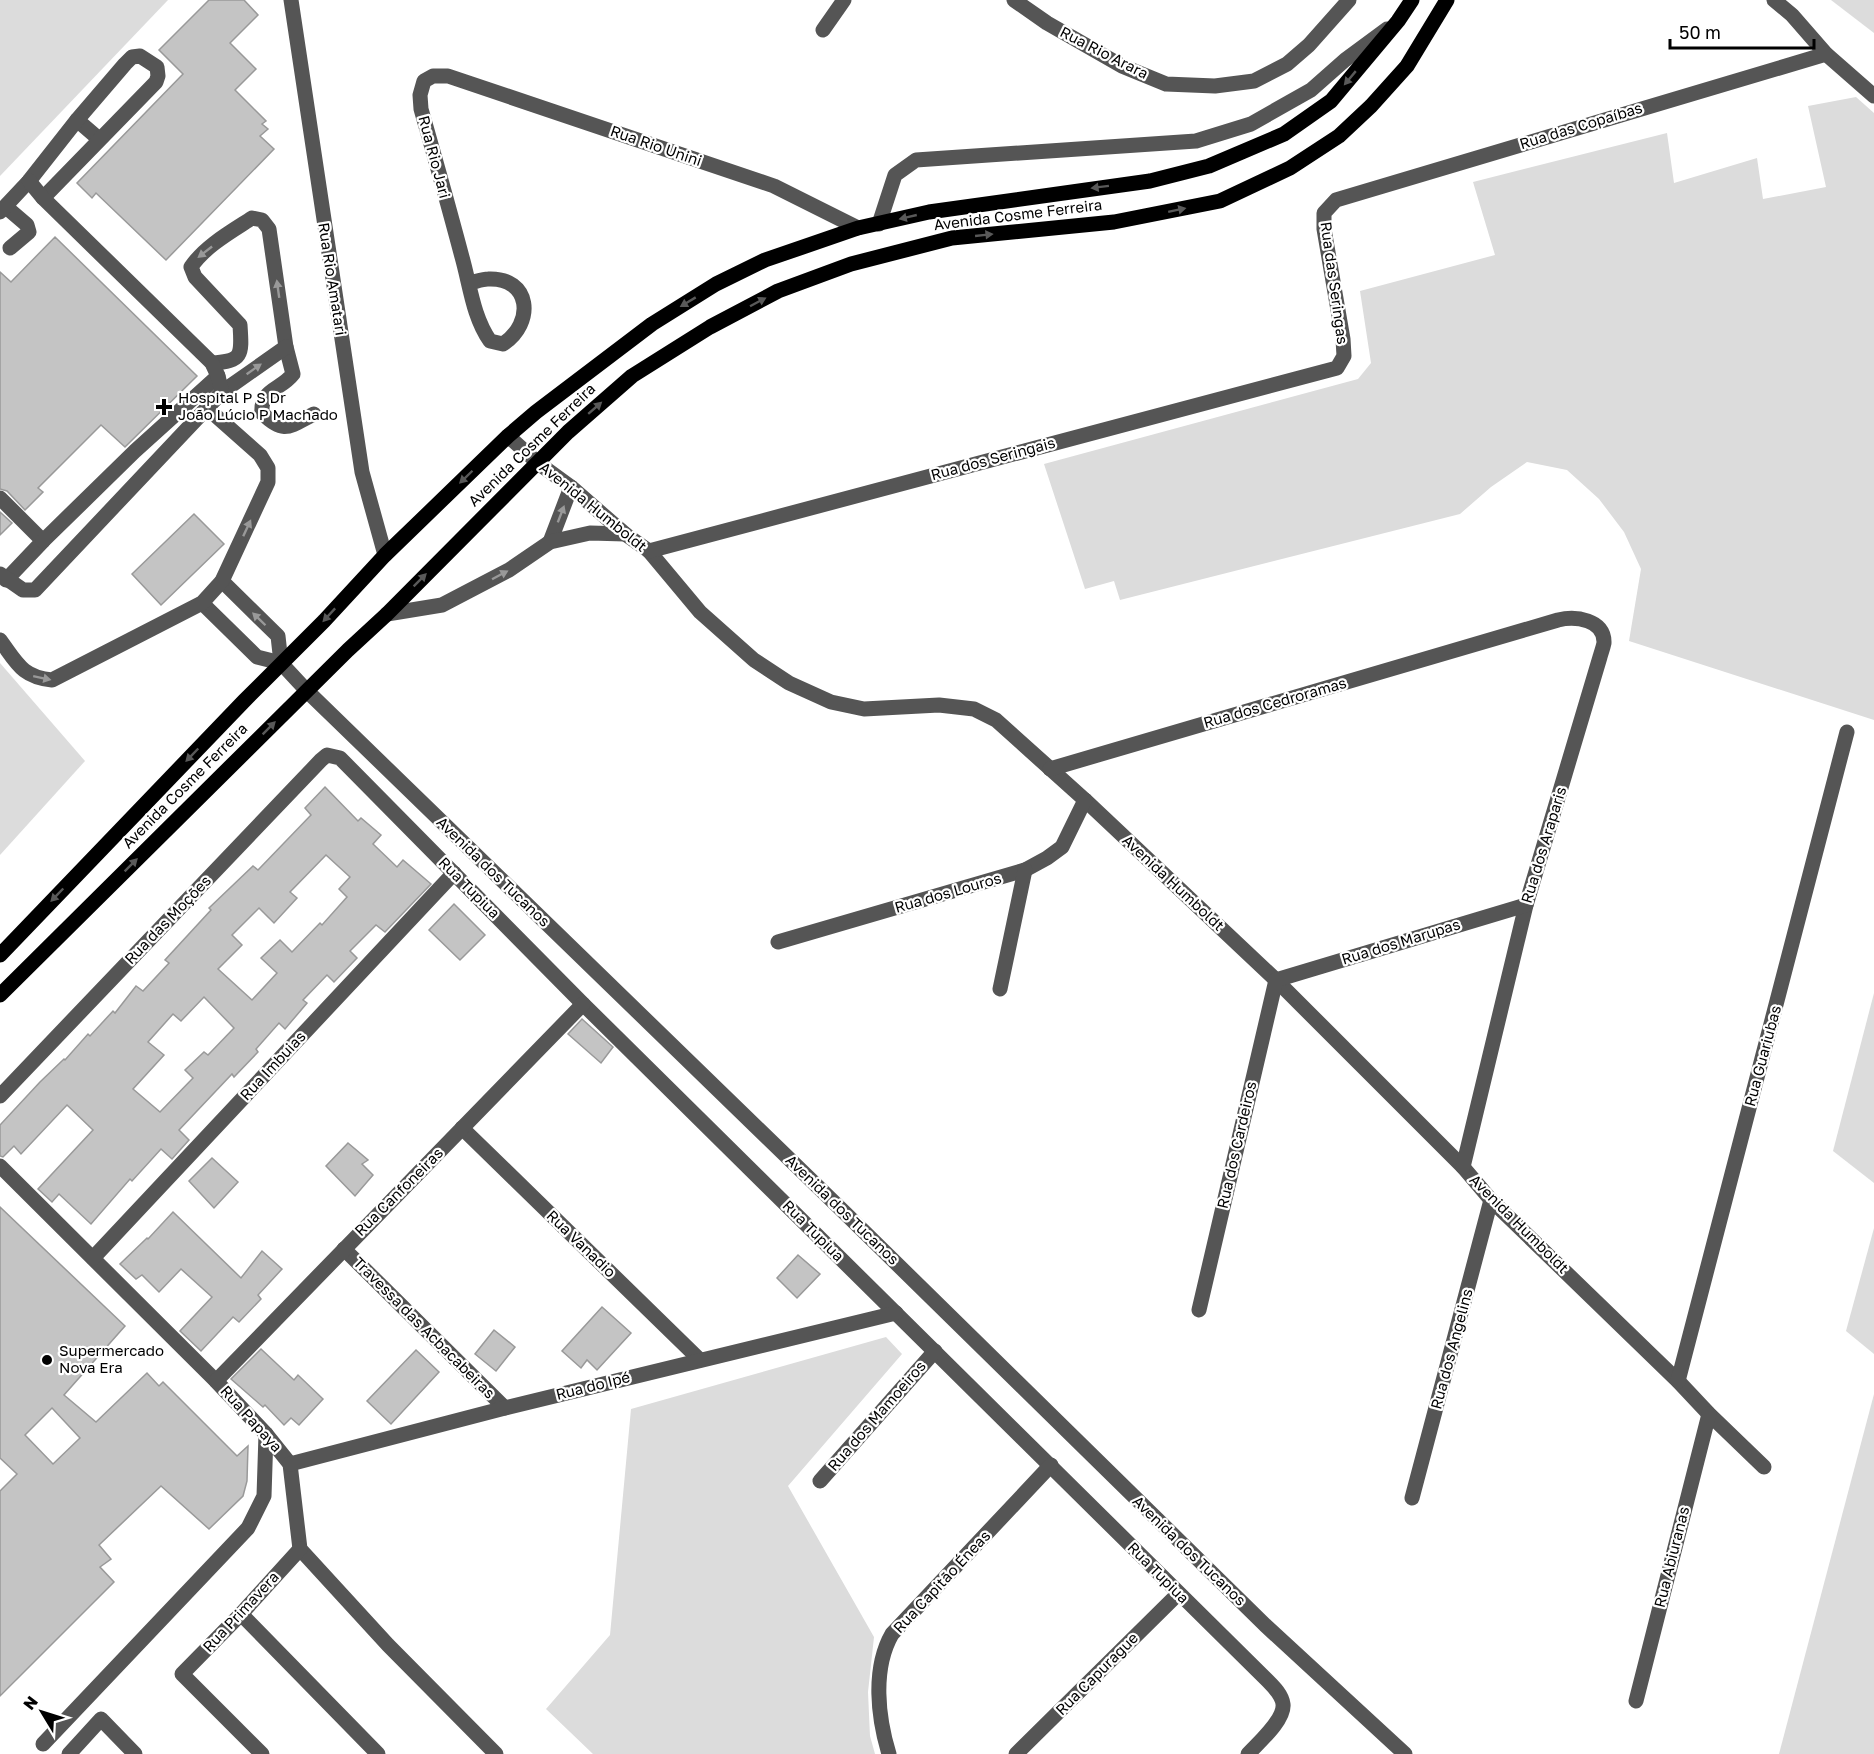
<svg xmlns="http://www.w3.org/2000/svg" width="1874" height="1754" viewBox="0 0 1874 1754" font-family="'Golos Text',sans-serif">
<rect width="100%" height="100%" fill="#fff"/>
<!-- green -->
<g fill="#dcdcdc">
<path d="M0 0H168L0 176Z"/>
<path d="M1831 0H1874V33Z"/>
<path d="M1856 97 1874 113V720L1629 641 1641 569 1624 532 1599 499 1567 470 1527 462 1491 487 1460 514 1120 600 1114 581 1085 589 1044 464 1358 379 1371 363 1360 291 1495 255 1473 182 1667 133 1674 183 1757 158 1763 199 1826 187 1808 106Z"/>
<path d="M0 663 85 761 0 855Z"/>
<path d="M1874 993V1183L1833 1151Z"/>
<path d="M1874 1228V1354L1846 1331Z"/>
<path d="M886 1337 902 1354 788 1486 874 1637 868 1692 870 1736 875 1754H593L546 1709 610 1635 631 1409Z"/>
<path d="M1874 1394V1754H1779Z"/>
</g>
<!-- building -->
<g fill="#c4c4c4" stroke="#999" stroke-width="1.5" fill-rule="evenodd">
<path d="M209 0H244L258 15 230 43 256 69 235 90 266 121 262 124 268 129 260 136 274 149 166 260 96 193 92 198 77 183 183 74 159 50Z"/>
<path d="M55 237 197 376 125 447 101 425 38 488 43 492 25 510 7 491 0 489V272L11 282Z"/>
<path d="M0 512 12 523 0 535Z"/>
<path d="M194 514 224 544 161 605 132 574Z"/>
<path d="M325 787 358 821 361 818 381 835 373 844 397 867 403 860 431 884 385 932 376 925 350 951 357 958 334 982 327 975 303 1000 307 1003 285 1029 279 1023 256 1049 258 1052 234 1077 232 1074 179 1130 189 1140 172 1159 161 1149 132 1181 130 1179 91 1224 59 1194 52 1202 38 1189 93 1130 67 1105 21 1154 14 1146 3 1157 0 1156V1125L40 1082 64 1059 65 1060 88 1034 90 1036 113 1011 115 1013 136 986 143 991 169 963 165 960 211 910 209 908 253 866 258 870 311 815 305 808ZM326 855 350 877 339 889 347 897 322 925 320 923 292 952 280 940 261 958 277 973 252 1000 218 969 242 945 232 935 259 908 274 923 297 898 290 892ZM204 997 234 1028 208 1055 204 1052 185 1070 193 1078 160 1112 133 1089 164 1055 148 1042 173 1014 181 1021Z"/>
<path d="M454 904 485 935 460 960 429 930Z"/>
<path d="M582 1019 613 1047 601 1063 568 1034Z"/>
<path d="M348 1143 368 1160 362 1164 373 1175 355 1196 326 1166Z"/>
<path d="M212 1158 238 1182 214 1208 189 1181Z"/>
<path d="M0 1207 125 1326 64 1395 96 1422 147 1373 159 1386 163 1382 237 1456 248 1446 247 1481 243 1496 209 1529 161 1486 99 1545 111 1559 100 1567 114 1582 0 1696V1491L17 1474 0 1458ZM52 1408 80 1438 53 1464 25 1435Z"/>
<path d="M173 1212 241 1278 262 1251 282 1269 258 1295 261 1299 239 1322 233 1317 201 1351 180 1331 212 1297 181 1269 159 1292 142 1275 136 1279 120 1264 147 1238 148 1239Z"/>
<path d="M798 1255 820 1274 797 1298 777 1278Z"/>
<path d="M602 1307 631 1333 597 1370 587 1360 581 1368 562 1351Z"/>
<path d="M494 1330 515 1347 496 1371 475 1354Z"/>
<path d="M261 1349 294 1380 298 1375 323 1399 299 1425 291 1418 284 1425 265 1405 263 1407 231 1379Z"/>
<path d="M416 1350 439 1372 391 1424 367 1401Z"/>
</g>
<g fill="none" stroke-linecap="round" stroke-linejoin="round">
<!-- minor -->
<g stroke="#555" stroke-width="15">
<path d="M291 0 362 472 385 555"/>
<path d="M1014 0 1047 23 1122 66 1166 84 1215 86 1254 81 1287 64 1309 45 1349 0"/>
<path d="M1774 0 1792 15 1826 54 1874 96"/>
<path d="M823 30 844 0"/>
<path d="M77 120 99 139"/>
<path d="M6 207 27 225 29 232 10 248"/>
<path d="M0 212 29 181 77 120 125 64 132 57 140 56 157 67 158 76 156 82 43 198"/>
<path d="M879 224 895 175 916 160 1196 141 1251 124 1311 90 1345 60 1387 29"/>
<path d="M469 283C475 282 482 279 488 279 531 277 535 323 503 344L490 341C473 317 470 285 462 257 449 208 435 158 421 109L420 95 424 81 433 76H448L774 186 858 228"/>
<path d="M212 363C243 361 242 355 240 325L195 277 191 267C205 246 232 231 252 218L262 220 269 229 286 347 293 374C281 390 260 389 262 413 284 435 290 426 314 414"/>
<path d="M222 392 286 347"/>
<path d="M508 436 538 463 571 487 625 534 649 551 700 612 754 660 789 683 831 702 864 709 939 705 974 709 996 720 1085 800 1276 980 1463 1167 1491 1200 1678 1381 1709 1414 1764 1467"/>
<path d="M0 498 43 541 6 580"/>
<path d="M43 541 135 451 218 376"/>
<path d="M550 542 571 487"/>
<path d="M649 551 1337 368 1344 356 1343 339 1324 229V213L1336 200 1826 54"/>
<path d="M0 574 23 590H35L222 392 218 376 212 363 43 198 29 181"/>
<path d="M222 581 278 636 281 663"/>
<path d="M202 603 257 657 281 663"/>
<path d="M387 614 442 605 509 570 550 542 590 533 625 534"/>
<path d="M0 640C17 663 22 677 52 680L202 603 222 581 268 482V468L260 455 207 408"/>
<path d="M281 663 307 691 846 1214 1265 1625 1405 1754"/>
<path d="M1050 769 1558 620C1575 616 1605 619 1604 643 1603 648 1601 653 1600 657L1526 905 1463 1167"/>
<path d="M778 942 1025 870 1047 858 1062 847 1085 800"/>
<path d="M1000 989 1025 870"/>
<path d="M0 1096 321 760 327 755 340 758 583 1004 1268 1681C1274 1687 1282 1695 1283 1704 1285 1720 1258 1743 1248 1754"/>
<path d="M462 1128 700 1360"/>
<path d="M0 1166 216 1381 266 1434 290 1464 300 1549 388 1645 496 1754"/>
<path d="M344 1249 505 1408"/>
<path d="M93 1258 454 873"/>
<path d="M1199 1310 1276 980 1526 905"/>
<path d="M216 1381 583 1004"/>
<path d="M1678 1381 1847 732"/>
<path d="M290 1464 505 1408 896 1313"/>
<path d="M820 1481 935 1351"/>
<path d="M1412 1498 1491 1200"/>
<path d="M241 1614 378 1754"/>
<path d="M1636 1701 1709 1414"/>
<path d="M43 1744 248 1528 264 1496 266 1434"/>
<path d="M69 1754 101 1719 135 1754"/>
<path d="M262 1754 182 1674 241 1614 300 1549"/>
<path d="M889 1754C878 1718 872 1669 892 1634L1051 1465"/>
<path d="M1016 1754 1178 1594"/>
</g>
<!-- major -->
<g stroke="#000" stroke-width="15">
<path d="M0 955 244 701 324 621 385 555 508 436 536 412 652 324 716 284 765 260 858 228 929 212 1150 181 1209 166 1284 134 1331 101 1398 21 1412 0"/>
<path d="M0 995 348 650 387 614 568 432 632 376 710 327 778 291 851 264 952 238 1114 222 1220 201 1290 168 1339 136 1371 106 1407 66 1447 0"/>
</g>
</g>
<!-- one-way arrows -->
<defs><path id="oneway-solid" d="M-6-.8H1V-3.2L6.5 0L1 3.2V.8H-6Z" transform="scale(1.5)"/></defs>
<g fill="#595959">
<use href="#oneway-solid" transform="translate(1350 78) rotate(130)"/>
<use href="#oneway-solid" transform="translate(1100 187) rotate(173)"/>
<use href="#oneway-solid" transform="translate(1177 210) rotate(-12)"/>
<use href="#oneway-solid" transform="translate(908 217) rotate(167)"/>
<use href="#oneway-solid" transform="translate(984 235) rotate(-6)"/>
<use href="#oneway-solid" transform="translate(688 302) rotate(149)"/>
<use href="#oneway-solid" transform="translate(758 302) rotate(-28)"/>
<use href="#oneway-solid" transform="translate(595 408) rotate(-41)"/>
<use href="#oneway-solid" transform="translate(466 477) rotate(136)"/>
<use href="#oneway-solid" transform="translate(420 580) rotate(-45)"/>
<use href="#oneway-solid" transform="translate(329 615) rotate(133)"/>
<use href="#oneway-solid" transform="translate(269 728) rotate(-45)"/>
<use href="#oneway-solid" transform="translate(192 755) rotate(134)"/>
<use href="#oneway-solid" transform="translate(131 865) rotate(-45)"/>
<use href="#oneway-solid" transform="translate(57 895) rotate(134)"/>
</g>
<g fill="#999">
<use href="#oneway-solid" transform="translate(205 252) rotate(142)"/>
<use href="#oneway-solid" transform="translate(278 289) rotate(-98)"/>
<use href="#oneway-solid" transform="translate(254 369) rotate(-35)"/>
<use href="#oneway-solid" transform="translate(561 514) rotate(-69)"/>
<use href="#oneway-solid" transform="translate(247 528) rotate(-65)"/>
<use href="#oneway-solid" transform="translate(500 575) rotate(-28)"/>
<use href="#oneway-solid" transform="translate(259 619) rotate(-136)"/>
<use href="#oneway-solid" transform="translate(42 678) rotate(12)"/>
</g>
<!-- markers -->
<g fill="#000" stroke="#fff" stroke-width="2">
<path d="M161 398h6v6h6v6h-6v6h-6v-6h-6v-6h6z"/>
<circle cx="47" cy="1360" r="6"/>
</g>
<g text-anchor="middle" stroke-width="4.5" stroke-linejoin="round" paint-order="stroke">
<!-- street labels -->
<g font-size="15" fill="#000" stroke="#fff">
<text transform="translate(1104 53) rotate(27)" y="5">Rua Rio Arara</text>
<text transform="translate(1581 126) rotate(-17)" y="5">Rua das Copaíbas</text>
<text transform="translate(656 146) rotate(19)" y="5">Rua Rio Unini</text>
<text transform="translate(434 157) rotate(75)" y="5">Rua Rio Jari</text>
<text transform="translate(1018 215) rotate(-7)" y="5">Avenida Cosme Ferreira</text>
<text transform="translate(332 279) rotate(81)" y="5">Rua Rio Amatari</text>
<text transform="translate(1334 283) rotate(82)" y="5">Rua das Seringas</text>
<text transform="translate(532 445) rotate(-44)" y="5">Avenida Cosme Ferreira</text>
<text transform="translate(993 459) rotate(-15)" y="5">Rua dos Seringais</text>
<text transform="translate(593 507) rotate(39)" y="5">Avenida Humboldt</text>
<text transform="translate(1275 703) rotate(-16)" y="5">Rua dos Cedroramas</text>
<text transform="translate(185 786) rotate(-45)" y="5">Avenida Cosme Ferreira</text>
<text transform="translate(1544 845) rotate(-73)" y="5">Rua dos Araparis</text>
<text transform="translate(493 872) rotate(44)" y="5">Avenida dos Tucanos</text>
<text transform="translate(1173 883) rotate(43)" y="5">Avenida Humboldt</text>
<text transform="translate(469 888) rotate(45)" y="5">Rua Tupiua</text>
<text transform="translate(948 893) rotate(-16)" y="5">Rua dos Louros</text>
<text transform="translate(168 920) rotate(-46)" y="5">Rua das Moções</text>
<text transform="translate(1401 942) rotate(-17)" y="5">Rua dos Marupas</text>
<text transform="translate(1763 1056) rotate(-75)" y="5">Rua Guariubas</text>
<text transform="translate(273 1066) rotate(-47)" y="5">Rua Imbuias</text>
<text transform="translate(1237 1145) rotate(-77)" y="5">Rua dos Cardeiros</text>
<text transform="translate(399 1192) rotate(-45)" y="5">Rua Canfoneiras</text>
<text transform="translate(842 1210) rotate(44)" y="5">Avenida dos Tucanos</text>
<text transform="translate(1519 1224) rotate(45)" y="5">Avenida Humboldt</text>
<text transform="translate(813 1231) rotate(45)" y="5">Rua Tupiua</text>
<text transform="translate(581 1244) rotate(44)" y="5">Rua Vanadio</text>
<text transform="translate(424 1328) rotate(45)" y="5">Travessa das Acbacabeiras</text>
<text transform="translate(1452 1349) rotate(-75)" y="5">Rua dos Angelins</text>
<text transform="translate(593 1386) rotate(-14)" y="5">Rua do Ipé</text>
<text transform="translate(877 1416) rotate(-49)" y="5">Rua dos Mamoeiros</text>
<text transform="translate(251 1419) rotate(48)" y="5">Rua Papaya</text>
<text transform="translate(1189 1551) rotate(44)" y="5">Avenida dos Tucanos</text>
<text transform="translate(1672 1557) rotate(-76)" y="5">Rua Abiuranas</text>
<text transform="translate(1158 1573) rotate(45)" y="5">Rua Tupiua</text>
<text transform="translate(942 1582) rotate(-47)" y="5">Rua Capitão Éneas</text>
<text transform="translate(241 1612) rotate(-47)" y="5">Rua Primavera</text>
<text transform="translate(1097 1674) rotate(-45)" y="5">Rua Capurague</text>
</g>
<!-- poi labels -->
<g font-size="15" fill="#000" stroke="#fff" text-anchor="start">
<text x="178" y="403">Hospital P S Dr<tspan x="178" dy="17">João Lúcio P Machado</tspan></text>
<text x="59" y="1356">Supermercado<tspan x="59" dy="17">Nova Era</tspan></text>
</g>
</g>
<!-- north arrow -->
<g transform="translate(42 1712) rotate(308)" stroke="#ffffff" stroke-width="4.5" paint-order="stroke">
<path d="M0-4.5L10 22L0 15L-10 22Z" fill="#000000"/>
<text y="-9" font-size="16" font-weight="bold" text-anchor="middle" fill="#000000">N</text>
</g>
<!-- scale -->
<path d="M1670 39v9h144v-9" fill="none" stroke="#000000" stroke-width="3"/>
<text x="1679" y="39" font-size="18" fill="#000000" stroke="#ffffff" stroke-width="4.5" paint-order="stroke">50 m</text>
</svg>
